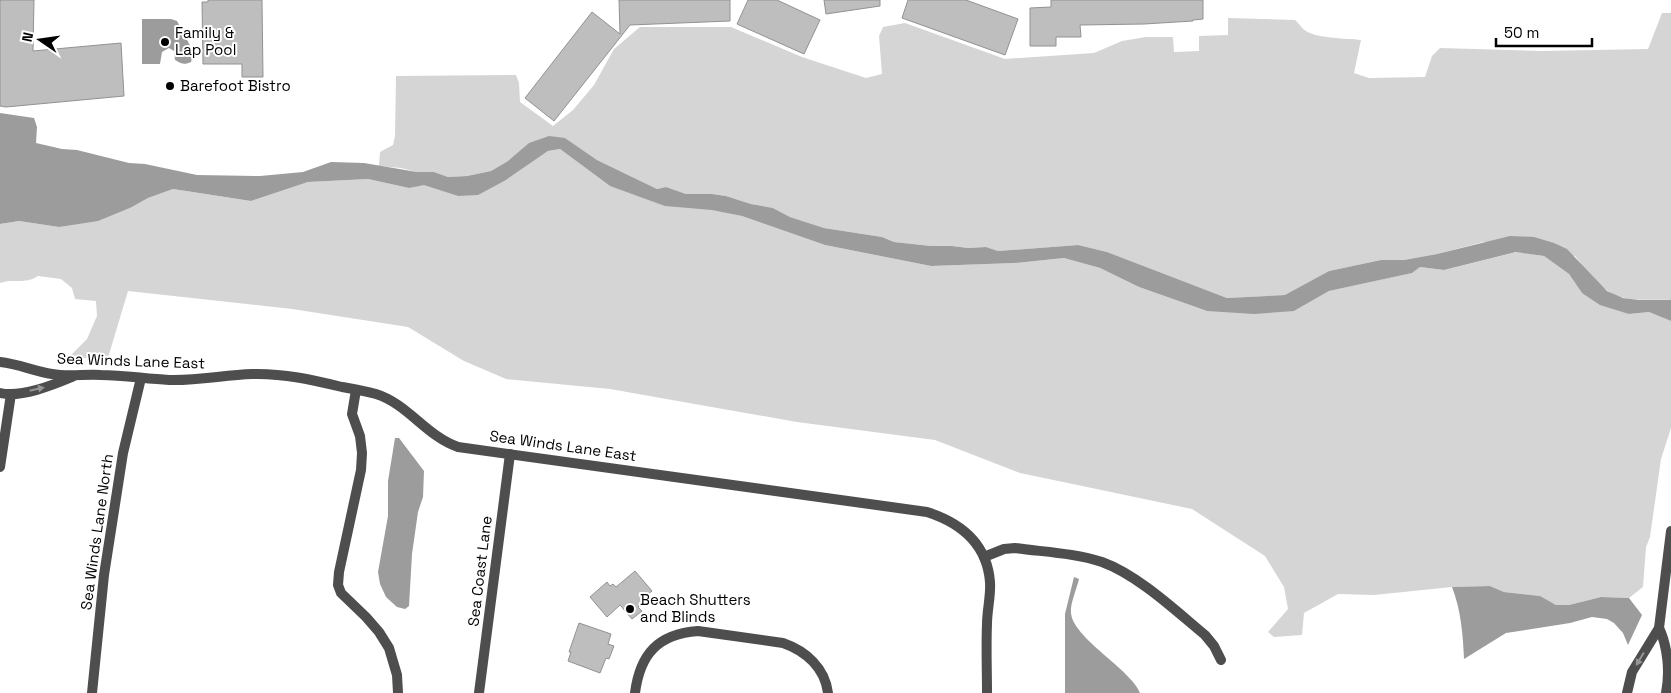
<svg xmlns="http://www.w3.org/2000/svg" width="1671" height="693" viewBox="0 0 1671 693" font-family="'Space Grotesk',sans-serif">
<rect width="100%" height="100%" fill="#fff"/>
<!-- green -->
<g fill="#d5d5d5">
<path d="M1662 13H1671V300C1656 299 1640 301 1625 298 1603 294 1588 272 1575 256L1483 242 1437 254 1404 260H1381L1329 271 1286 295 1227 298 1107 252 1078 245 998 251 986 247 968 248 952 246H931L894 242 882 237 824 228 790 217 773 208 751 204 726 196 712 194H686L666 187 657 189 597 160 565 138 508 161 491 171 467 176 448 177 434 172H417L401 168 379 166 380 152 393 145 395 136 396 76 516 75 519 83 520 102 553 126 573 110 594 85 614 49 640 27H731L802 57 866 78 882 74 879 36 883 27 905 23 1005 59 1094 53 1122 41 1146 37H1173L1174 52 1199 51V36L1228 35V18L1295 20C1299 23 1302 29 1306 31 1319 39 1346 38 1361 40L1354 73 1369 78 1425 77 1432 56 1440 48 1542 51 1648 49Z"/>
<path d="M560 149 610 186 742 216 825 245 931 266 1015 263 1064 258 1100 268 1139 287 1207 311H1294L1329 291 1411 273 1420 267 1444 270 1517 252 1544 256 1569 274 1582 293 1629 314 1649 312 1671 321V428L1661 459 1650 537 1646 547 1643 587 1629 598 1601 597 1569 605H1556L1539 596 1504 592 1490 586 1452 587 1374 595 1338 594 1304 613 1302 635 1274 637 1268 632 1288 609 1284 587 1265 556 1192 509 1020 473 935 440 797 422 610 389 506 379 464 361 408 327 292 309 128 291 107 361 70 356 87 339 97 316 96 301 75 299 72 288 61 279 38 276C24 285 15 278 0 283V224L19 221 59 227 132 207 148 198 173 189 251 201 308 182 368 179 409 188 424 184 458 196 506 180 548 151Z"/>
</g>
<!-- water -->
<g fill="#9c9c9c">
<path d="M142 19H171L177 21 194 53 191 62C185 65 181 64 175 60L174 51 169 48 162 52 160 64H142Z"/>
<path d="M0 113 34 118 37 127 36 143 62 149 77 150 129 163 145 164 197 175 260 176 303 172 331 162 364 163 417 172H434L448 177 467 176 491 171 508 161 529 143 549 136 565 138 597 160 657 189 666 187 686 194H712L726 196 751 204 773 208 790 217 824 228 882 237 894 242 931 246H952L968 248 986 247 998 251 1078 245 1107 252 1227 298 1285 295 1329 271 1381 260H1404L1437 254 1510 236 1534 237 1554 243 1567 249 1607 291 1623 298 1639 300H1671V321L1649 312 1629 314 1600 305 1582 293 1569 274 1544 256 1516 252 1444 270 1420 267 1412 273 1329 291 1294 311 1254 314 1207 311 1139 287 1100 268 1064 258 1015 263 931 266 825 245 742 216 712 210 665 206 610 186 560 149 548 151 506 180 478 195 458 196 424 185 409 188 368 179 308 182 251 201 173 189 148 198 132 207 98 221 59 227 19 221 0 224Z"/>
<path d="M395 438H399L424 471 423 497 418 512 412 554 409 606 405 609 397 607 386 597 380 584 378 572 388 516V481Z"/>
<path d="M1074 577 1079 579C1077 588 1070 604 1071 612 1071 637 1132 670 1140 693H1065V614Z"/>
<path d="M1490 586 1504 592 1540 596 1556 605H1569L1601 597 1629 598 1642 615 1628 645 1623 633 1614 623 1607 619 1592 617 1570 623 1506 633 1464 659C1463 635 1461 610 1452 587Z"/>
</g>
<!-- building -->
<g fill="#bebebe" stroke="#929292">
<path d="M0 0H34L33 51 121 43 124 96 6 107 0 106Z"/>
<path d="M208 0H262L263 77H242V64H203L202 2H208Z"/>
<path d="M619 0H730V21L630 25 554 121 525 98 592 12 620 34Z"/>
<path d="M748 0H777L820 20 804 54 737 24Z"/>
<path d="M824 0H880V6L826 14Z"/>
<path d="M908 0H966L1018 19 1005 55 902 18Z"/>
<path d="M1051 0H1203V19L1193 20V21L1144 24 1080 25 1081 37H1056V46H1030V8L1051 7Z"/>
<path d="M635 571 652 591 647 595 649 598 638 607 642 611 632 619 620 605 607 617 590 597 607 582 610 586 613 584 616 587Z"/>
<path d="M579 623 611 634 608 644 614 646 609 659 606 658 600 673 568 661 571 652H569Z"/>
</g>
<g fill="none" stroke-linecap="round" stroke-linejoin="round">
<!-- street -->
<g stroke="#4e4e4e" stroke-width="10">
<path d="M0 362C18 364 34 371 52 374 68 377 84 374 101 375 124 375 146 379 169 380 197 381 224 375 252 374 283 373 313 380 342 387 353 389 365 391 376 394 408 404 426 436 458 447L927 512C961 523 987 544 990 582 991 596 987 610 987 624 986 647 987 670 987 693"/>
<path d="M356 390 352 414 360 436 362 453 361 470 339 572 338 585 341 593 366 617 379 632 389 648 397 675 398 693"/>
<path d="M0 393C21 398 53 385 72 377"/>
<path d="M0 467 11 394"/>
<path d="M984 557 1004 549 1015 548C1044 552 1075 553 1102 562 1138 575 1176 611 1205 635L1214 646 1221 660"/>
<path d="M1659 628C1668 647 1670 673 1666 693"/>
<path d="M92 693 104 575 123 453 141 378"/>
<path d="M479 693 510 454"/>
<path d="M635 693C640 654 658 634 698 631L783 643C806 651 825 668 828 693"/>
<path d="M1627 693 1632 672 1659 628 1671 531"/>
</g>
</g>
<!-- one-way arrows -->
<defs><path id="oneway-solid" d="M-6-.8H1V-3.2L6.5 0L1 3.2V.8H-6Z" transform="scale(1.25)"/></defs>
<g fill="#959595">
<use href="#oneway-solid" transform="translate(37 389) rotate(-13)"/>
<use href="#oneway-solid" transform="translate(1640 659) rotate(121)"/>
</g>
<!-- markers -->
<g fill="#000" stroke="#fff" stroke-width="2">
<circle cx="165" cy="42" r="5"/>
<circle cx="170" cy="86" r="5"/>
<circle cx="630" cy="609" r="5"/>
</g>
<g text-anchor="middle" stroke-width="4" stroke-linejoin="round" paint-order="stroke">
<!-- poi labels -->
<g font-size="15" fill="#000" stroke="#fff" text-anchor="start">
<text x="175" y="38">Family &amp;<tspan x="175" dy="17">Lap Pool</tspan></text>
<text x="180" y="91">Barefoot Bistro</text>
<text x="640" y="605">Beach Shutters<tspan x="640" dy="17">and Blinds</tspan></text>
</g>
<!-- street labels -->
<g font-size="15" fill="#000" stroke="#fff">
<text transform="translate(131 361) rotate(2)" y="5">Sea Winds Lane East</text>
<text transform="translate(563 446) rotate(8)" y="5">Sea Winds Lane East</text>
<text transform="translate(97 532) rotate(-82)" y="5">Sea Winds Lane North</text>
<text transform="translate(480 571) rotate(-83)" y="5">Sea Coast Lane</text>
</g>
</g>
<!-- north arrow -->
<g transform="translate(40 40) rotate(283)" stroke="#ffffff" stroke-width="4" paint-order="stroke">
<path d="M0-4L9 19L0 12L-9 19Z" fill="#000000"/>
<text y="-8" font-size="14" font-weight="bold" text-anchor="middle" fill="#000000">N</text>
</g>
<!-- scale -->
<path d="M1496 38v8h96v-8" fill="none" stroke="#000000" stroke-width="2.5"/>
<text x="1504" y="38" font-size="15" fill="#000000" stroke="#ffffff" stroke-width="4" paint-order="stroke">50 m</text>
</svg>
